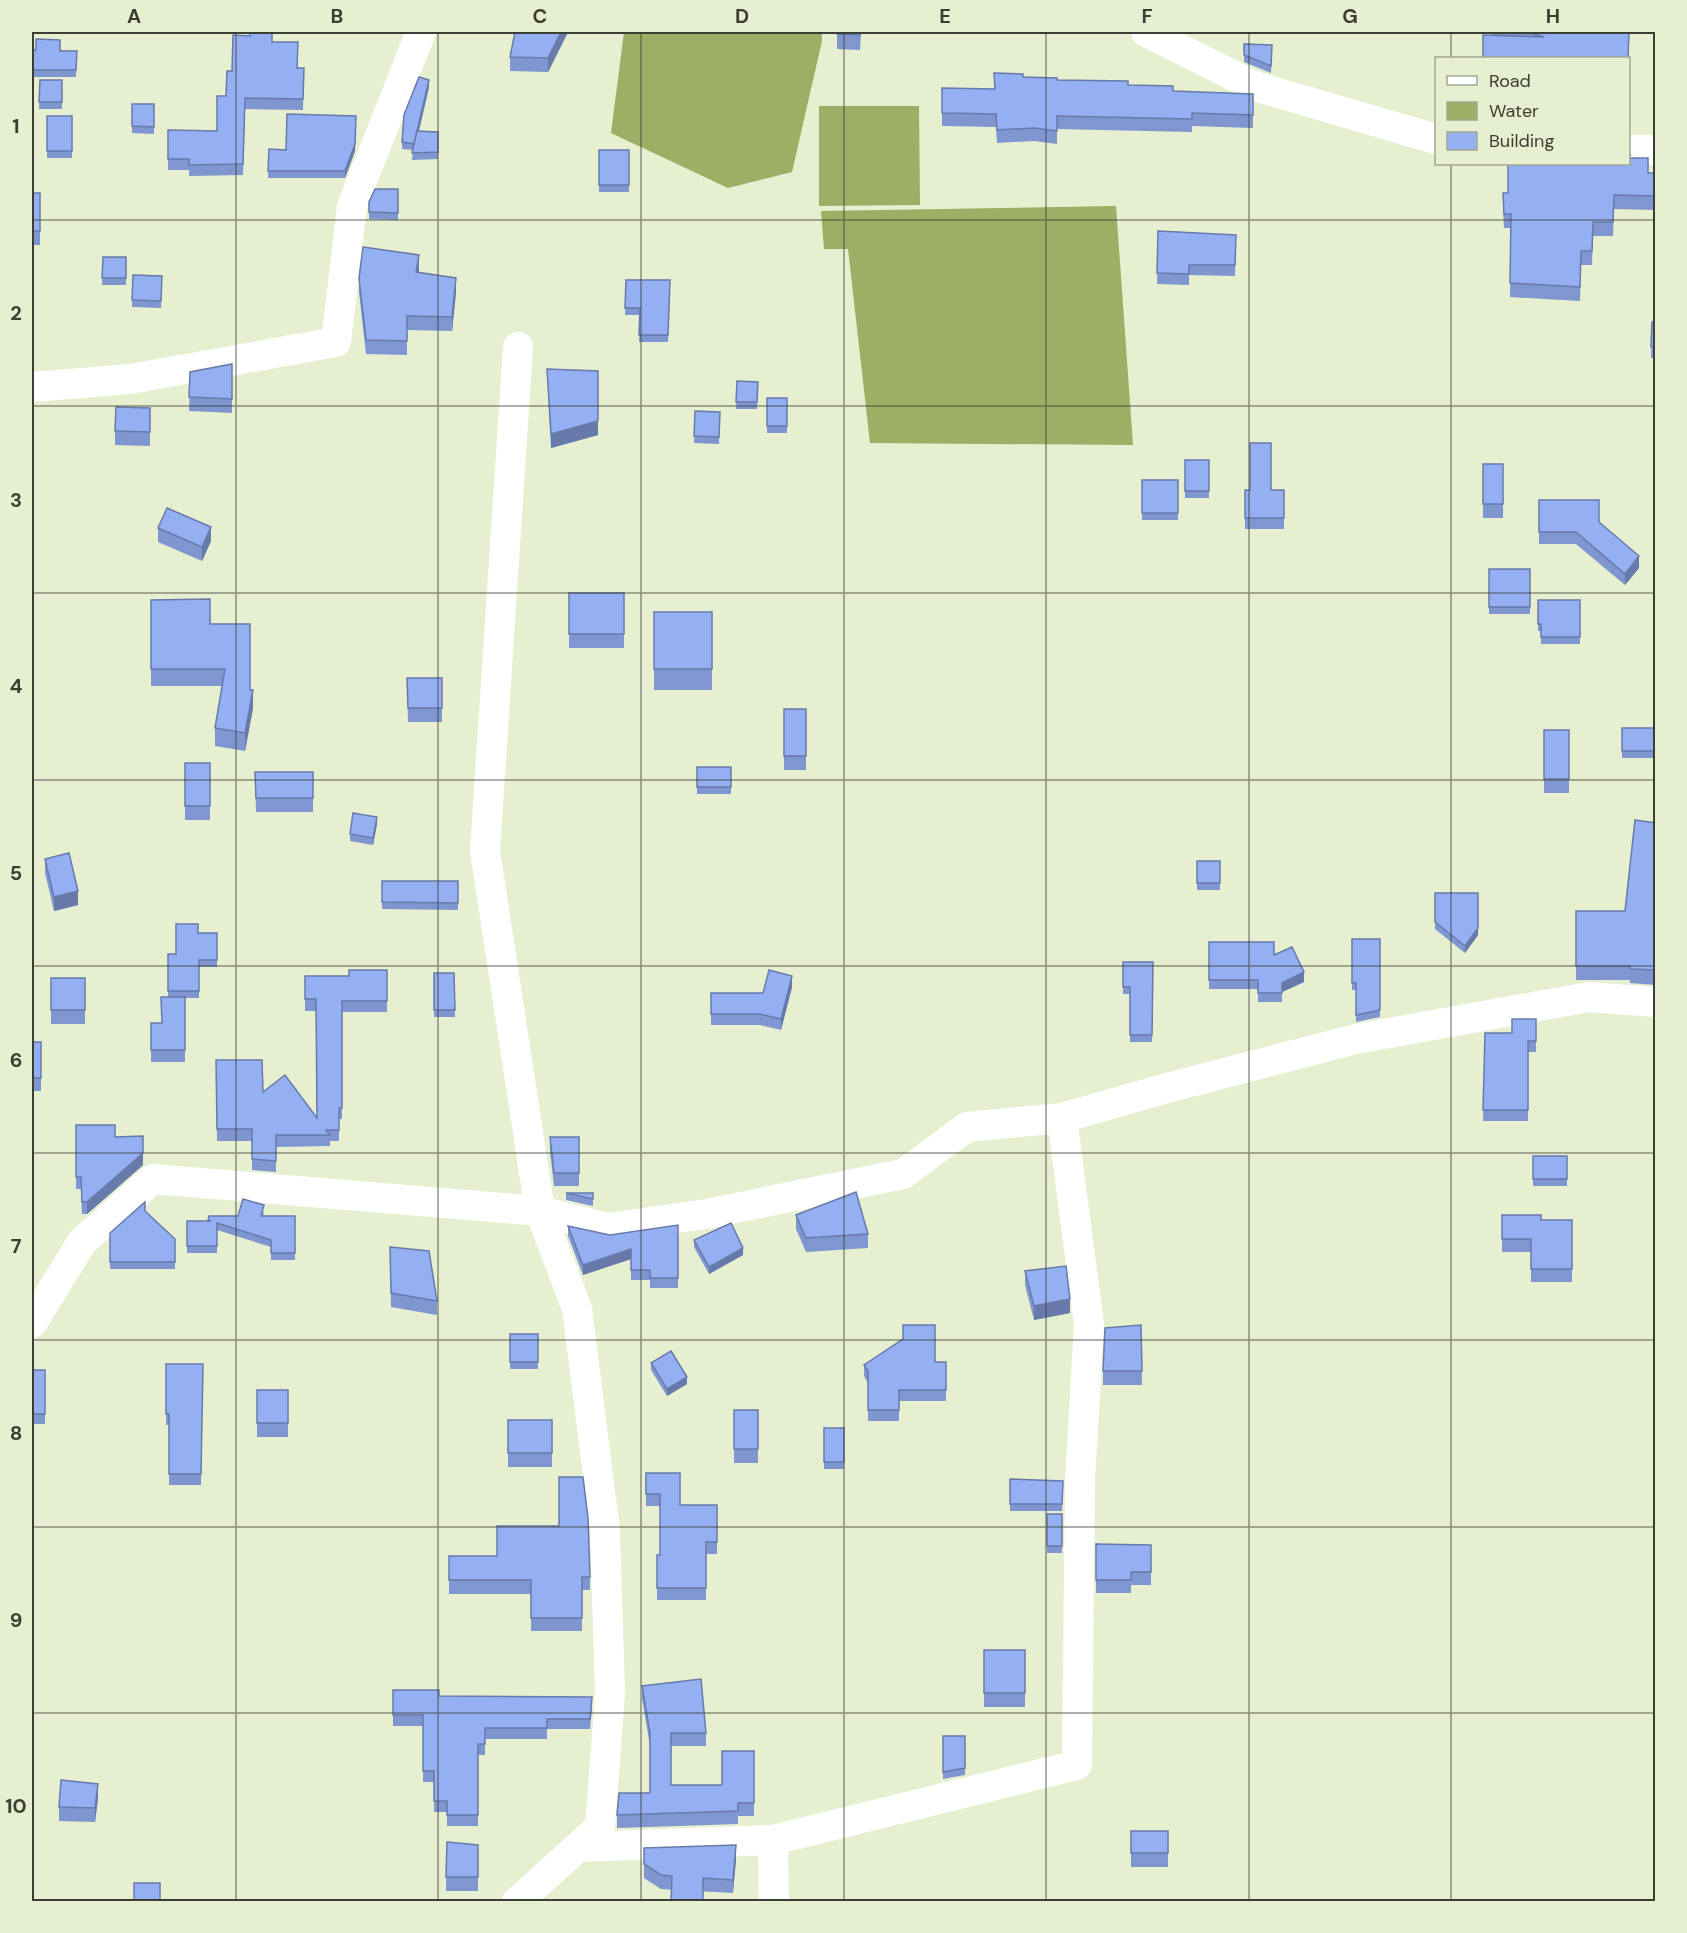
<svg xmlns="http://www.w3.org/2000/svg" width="1687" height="1933" viewBox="0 0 1687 1933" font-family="'DM Sans',sans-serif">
<rect width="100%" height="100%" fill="#e6efd0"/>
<!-- water -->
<g fill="#9caf65">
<path d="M624 32H822V41L792 172 728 188 611 133Z"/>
<path d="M819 106H919L920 205 819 206Z"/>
<path d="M1116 206 1133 445 870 443 848 249H824L821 211Z"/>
</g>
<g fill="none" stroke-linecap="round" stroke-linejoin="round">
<!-- minor -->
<g stroke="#fff" stroke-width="30">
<path d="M1146 32 1254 86 1436 139"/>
<path d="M1628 150H1656"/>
<path d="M518 347 485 851 540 1211 608 1228 706 1214 903 1174 967 1127 1062 1118 1167 1088 1356 1039 1589 997 1656 1002"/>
<path d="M32 387 130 379 336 342 352 206 421 32"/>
<path d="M32 1323 82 1242 153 1179 540 1211 577 1309 605 1530 610 1694 600 1827 517 1902"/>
<path d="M773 1840 1077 1765 1080 1480 1089 1325 1062 1118"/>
<path d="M578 1847 773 1840 774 1902"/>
</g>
</g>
<!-- wall -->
<g fill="#7f96d0">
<path d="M529 32H568L548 72 510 71V57Z"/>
<path d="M837 32H861L860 50 837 49Z"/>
<path d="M1484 32H1629L1628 58 1496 36Z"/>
<path d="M272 42 297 68H304L303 110 245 109 243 175 189 176V170H168V130L217 131 232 71Z"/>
<path d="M1244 44 1272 45 1271 73 1244 62Z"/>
<path d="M32 50 77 51 76 77H32Z"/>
<path d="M994 73 1057 80 1128 85 1173 91 1253 94V128L1192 126V132L1057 129V144L1034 141 997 143 996 127 942 126V88L994 89Z"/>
<path d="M40 80H62V109H39Z"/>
<path d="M429 87 419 131 438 132V159L412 160 413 150 402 149V142Z"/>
<path d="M132 104H154V134L132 133Z"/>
<rect x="47" y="116" width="25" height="42"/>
<path d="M269 149 355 151 345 178H268Z"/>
<rect x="599" y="150" width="30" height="42"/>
<path d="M1630 158 1648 173H1656V210L1614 209 1613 236H1593L1592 265H1581L1580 301 1510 297 1511 228H1504L1503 208 1508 193Z"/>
<path d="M398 189V220L369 219V202Z"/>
<rect x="32" y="193" width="8" height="52"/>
<path d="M1158 231 1236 235 1235 276 1189 275V285L1157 284Z"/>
<path d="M103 257H126V285H102Z"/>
<path d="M419 269V272L456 292 452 331 407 330V355L366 354 359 292V278Z"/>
<path d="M133 275 162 276 161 308 132 307Z"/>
<path d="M626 280H670L668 342H639L640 315H625Z"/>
<path d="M1652 322H1656V358H1651Z"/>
<path d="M232 364V413L189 411 190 372Z"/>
<path d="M547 369 598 435 551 448Z"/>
<path d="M737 381 758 382 757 409H736Z"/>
<rect x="767" y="398" width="20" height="35"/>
<path d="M150 408V446L115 445V431Z"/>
<path d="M695 411 720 412 719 444 694 443Z"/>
<rect x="1185" y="460" width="24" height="38"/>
<rect x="1483" y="464" width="20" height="54"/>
<rect x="1142" y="480" width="36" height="40"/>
<rect x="1245" y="490" width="39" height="39"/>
<path d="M1539 500 1599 522 1639 568 1625 585 1576 544H1539Z"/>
<path d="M158 528 211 541 202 561 158 542Z"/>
<rect x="1489" y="569" width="41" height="45"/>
<rect x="569" y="593" width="55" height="55"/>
<path d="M151 600 210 624 250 690 253 708 245 751 215 746V728L222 686H151Z"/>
<path d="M1538 600H1580V644H1541V631H1538Z"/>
<rect x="654" y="612" width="58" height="78"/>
<path d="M407 678H442V722H408Z"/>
<rect x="784" y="709" width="22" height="61"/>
<rect x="1622" y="728" width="34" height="30"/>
<rect x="1544" y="730" width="25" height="63"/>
<rect x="185" y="763" width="25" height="57"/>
<rect x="697" y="767" width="34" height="27"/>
<path d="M255 772H313V812H256Z"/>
<path d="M1656 823V985L1630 983V980H1576V911H1625Z"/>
<path d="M377 824 373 845 350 841V834Z"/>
<path d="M45 859 78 905 54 911 45 873Z"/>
<rect x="1197" y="861" width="23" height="29"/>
<path d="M382 881H458V910L382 909Z"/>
<path d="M1435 893 1478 935 1465 953 1435 929Z"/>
<path d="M198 933H217V967H199V998H185V1062H151V1023H162L168 997V954H176Z"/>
<path d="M1352 939H1380V1017L1356 1022V990H1352Z"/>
<path d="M1209 942 1274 955 1304 982 1282 992V1002H1258V989H1209Z"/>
<path d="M1123 962H1153L1152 1042H1130V994H1123Z"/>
<path d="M387 970V1012H342V1119H339V1141H330V1146L276 1147V1172L252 1170V1141H217L216 1060 263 1092 317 1118 316 1011H305V976H349Z"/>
<path d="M434 973H454L455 1017H434Z"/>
<rect x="51" y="978" width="34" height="46"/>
<path d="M792 987 781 1030 760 1025H711V993H763Z"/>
<path d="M1536 1019V1052H1528V1121H1483L1485 1033H1512Z"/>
<rect x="32" y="1042" width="9" height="49"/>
<path d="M76 1125 115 1137 143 1165 87 1214H82L81 1189H76Z"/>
<path d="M550 1137H579V1186H554L550 1151Z"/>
<rect x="1533" y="1156" width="34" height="30"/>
<path d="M566 1193H593V1206L566 1200Z"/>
<path d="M145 1211 175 1239V1269H110V1233Z"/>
<path d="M264 1212 263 1216H295V1260H271V1247L217 1230V1253H187V1221H208L209 1216H238Z"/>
<path d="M796 1215 868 1234V1248L806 1252 796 1229Z"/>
<path d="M1502 1215 1541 1220H1572V1282H1531V1252H1502Z"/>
<path d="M678 1225V1288H650V1280H631V1259L583 1275 568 1236V1226L610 1235Z"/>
<path d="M694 1240 743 1255 709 1274 694 1247Z"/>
<path d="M390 1247 437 1301V1315L391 1307Z"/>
<path d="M1025 1271 1070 1313 1034 1320 1025 1285Z"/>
<path d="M1141 1325 1142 1385H1103V1371Z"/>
<rect x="510" y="1334" width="28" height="35"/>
<path d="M935 1362H946V1401H899V1421H868V1383L864 1376V1365Z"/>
<path d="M651 1363 687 1384 667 1396 651 1370Z"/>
<path d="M166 1364H203L201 1485H169V1425H166Z"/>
<rect x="32" y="1370" width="13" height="54"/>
<rect x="257" y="1390" width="31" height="47"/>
<rect x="734" y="1410" width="24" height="53"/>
<rect x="508" y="1420" width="44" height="47"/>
<rect x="824" y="1428" width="20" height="41"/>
<path d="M646 1473 680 1505H717V1554H706V1600H657V1555H660V1506H646Z"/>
<path d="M1010 1479 1063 1481 1062 1511H1010Z"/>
<rect x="1047" y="1514" width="15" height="39"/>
<path d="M1096 1544 1151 1545V1585H1131V1593H1096Z"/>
<path d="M449 1556 590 1577V1590H582V1631H531V1594H449Z"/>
<rect x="984" y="1650" width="41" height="57"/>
<path d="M642 1686 706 1733V1746H671V1785H722L754 1751V1816H738V1824L617 1828V1815L650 1793V1746L642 1698Z"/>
<path d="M393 1690 439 1696 592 1708 590 1729H547V1739H485V1755H478V1826H447V1812H434V1782H423V1726H393Z"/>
<path d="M943 1736H965V1775L943 1779Z"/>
<path d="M98 1798 95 1822 59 1821V1807Z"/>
<rect x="1131" y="1831" width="37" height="36"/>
<path d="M447 1842 478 1845V1891H446Z"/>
<path d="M644 1848 736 1859 733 1893 661 1889 644 1878Z"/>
</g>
<!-- shaded-wall -->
<g fill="#687aa9">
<path d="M561 32H568L548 72V58Z"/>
<path d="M429 80V87L414 151V144Z"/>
<path d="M356 116 355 151 345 178V171Z"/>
<path d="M419 255V269L416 286V272Z"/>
<path d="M456 278V292L452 331V317Z"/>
<path d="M598 421V435L551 448V434Z"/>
<path d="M211 527V541L202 561V547Z"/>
<path d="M1639 556V568L1625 585V574Z"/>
<path d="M253 690V708L245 751V733Z"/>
<path d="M377 817V824L373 845V838Z"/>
<path d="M78 891V905L54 911V897Z"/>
<path d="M1478 928V935L1465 953V946Z"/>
<path d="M1304 972V982L1282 992V983Z"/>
<path d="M792 976V987L781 1030V1019Z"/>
<path d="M143 1153V1165L87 1214V1202Z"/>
<path d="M743 1248V1255L709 1274V1267Z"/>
<path d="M631 1249V1259L583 1275V1265Z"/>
<path d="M1070 1299V1313L1034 1320V1306Z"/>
<path d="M687 1377V1384L667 1396V1389Z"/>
<path d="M98 1784V1798L95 1822V1808Z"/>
<path d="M736 1845V1859L733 1893V1880Z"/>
</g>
<!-- building -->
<g fill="#94aff2" stroke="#687aa9" stroke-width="1.5">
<path d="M250 32H272V42H298L297 68H304L303 99 245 98 243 164 189 165V159H168V130L217 131V96H226L227 71H232L233 35 250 36Z"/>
<path d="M515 32H561L548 58 510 57Z"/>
<path d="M837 32H860V35L837 34Z"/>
<path d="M1528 32H1629L1628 58H1483V35L1544 37Z"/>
<path d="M36 39 60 40V51H77L76 70H32V50H36Z"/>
<path d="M1244 44 1272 45 1271 66 1244 55Z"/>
<path d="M994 73 1023 74V77L1057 78V80L1128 81V85L1173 86V91L1253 94V115L1192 113V119L1057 116V131L1034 128 997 130 996 114 942 113V88L995 89Z"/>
<path d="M419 77 429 80 414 144 402 142 404 115Z"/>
<path d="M40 80H62V102H39Z"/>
<path d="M132 104H154V127L132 126Z"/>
<path d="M287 114 356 116 355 144 345 171H268L269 149 286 150Z"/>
<rect x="47" y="116" width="25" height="35"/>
<path d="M417 131 438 132V152L412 153Z"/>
<rect x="599" y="150" width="30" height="35"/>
<path d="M1629 154H1630V158H1648V173H1656V196L1614 195 1613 222H1593L1592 251H1581L1580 287 1510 283 1511 214H1504L1503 193H1508V164H1629Z"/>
<path d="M375 189H398V213L369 212V202Z"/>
<rect x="32" y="193" width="8" height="38"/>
<path d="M1158 231 1236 235 1235 265H1189V274L1157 273Z"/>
<path d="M363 247 419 255 416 272 456 278 452 317 407 316V341L366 340 359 278Z"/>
<path d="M103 257H126V278H102Z"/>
<path d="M133 275 162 276 161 301 132 300Z"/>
<path d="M626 280H670L668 335H639L640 308H625Z"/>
<path d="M1652 322H1656V348L1651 347Z"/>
<path d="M232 364V399L189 397 190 372Z"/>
<path d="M547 369 598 371V421L551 434Z"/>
<path d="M737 381 758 382 757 402H736Z"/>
<rect x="767" y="398" width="20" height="28"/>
<path d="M116 407 150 408V432L115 431Z"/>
<path d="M695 411 720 412 719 437 694 436Z"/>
<path d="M1250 443H1271V490H1284V518H1245V490H1250Z"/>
<rect x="1185" y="460" width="24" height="31"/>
<rect x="1483" y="464" width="20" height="40"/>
<rect x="1142" y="480" width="36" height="33"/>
<path d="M1539 500H1599V522L1639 556 1625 574 1576 532H1539Z"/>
<path d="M167 508 211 527 202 547 158 528Z"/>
<rect x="1489" y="569" width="41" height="38"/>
<rect x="569" y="593" width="55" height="41"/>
<path d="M210 599V624H250V690H253L245 733 215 728 225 669H151V600Z"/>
<path d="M1538 600H1580V637H1541V624H1538Z"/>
<rect x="654" y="612" width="58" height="57"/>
<path d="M407 678H442V708H408Z"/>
<rect x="784" y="709" width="22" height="47"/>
<rect x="1622" y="728" width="34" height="23"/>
<rect x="1544" y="730" width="25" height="49"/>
<rect x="185" y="763" width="25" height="43"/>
<rect x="697" y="767" width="34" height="20"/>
<path d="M255 772H313V798H256Z"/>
<path d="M353 813 377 817 373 838 350 834Z"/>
<path d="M1635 820 1656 823V970L1630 969V966H1576V911H1625Z"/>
<path d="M69 853 78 891 54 897 45 859Z"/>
<rect x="1197" y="861" width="23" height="22"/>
<path d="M382 881H458V903L382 902Z"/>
<path d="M1435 893H1478V928L1465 946 1435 922Z"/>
<path d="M176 924H198V933H217V960H199V991H168V954H176Z"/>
<path d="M1352 939H1380V1010L1356 1015V983H1352Z"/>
<path d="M1209 942H1274V955L1292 947 1304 972 1282 983V993H1258V980H1209Z"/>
<path d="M1123 962H1153L1152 1035H1130V987H1123Z"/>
<path d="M349 970H387V1001H342V1108H339V1130H326L330 1135H276V1161L252 1159V1129H217L216 1060H262L263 1092 285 1075 317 1118 316 999H305V976H349Z"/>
<path d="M769 970 792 976 781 1019 760 1014H711V993H763Z"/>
<path d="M434 973H454L455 1010H434Z"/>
<rect x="51" y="978" width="34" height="32"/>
<path d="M161 997H185V1050H151V1023H162Z"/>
<path d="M1512 1019H1536V1041H1528V1110H1483L1485 1033H1512Z"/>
<rect x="32" y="1042" width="9" height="36"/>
<path d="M76 1125H115V1137L143 1136V1153L87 1202H82L81 1177H76Z"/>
<path d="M550 1137H579V1173H554Z"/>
<rect x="1533" y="1156" width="34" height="23"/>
<path d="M856 1192 868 1234 806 1238 796 1215Z"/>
<path d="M566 1193H593V1199Z"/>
<path d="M243 1199 264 1205 261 1216H295V1253H271V1240L217 1223V1246H187V1221H211L208 1220 209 1216H238Z"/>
<path d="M145 1202V1211L175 1239V1262H110V1233Z"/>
<path d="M1502 1215H1541V1220H1572V1269H1531V1239H1502Z"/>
<path d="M731 1223 743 1248 709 1267 694 1240Z"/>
<path d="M678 1225V1278H650V1270H631V1249L583 1265 568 1226 610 1235Z"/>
<path d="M390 1247 429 1251 437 1301 391 1293Z"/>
<path d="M1066 1266 1070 1299 1034 1306 1025 1271Z"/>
<path d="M903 1325H935V1362H946V1390H899V1410H868V1371L864 1365 903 1339Z"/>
<path d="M1141 1325 1142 1371H1103L1105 1328Z"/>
<rect x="510" y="1334" width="28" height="28"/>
<path d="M671 1351 687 1377 667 1389 651 1363Z"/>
<path d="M166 1364H203L201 1474H169V1414H166Z"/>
<rect x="32" y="1370" width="13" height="44"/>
<rect x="257" y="1390" width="31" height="33"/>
<rect x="734" y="1410" width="24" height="39"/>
<rect x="508" y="1420" width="44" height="33"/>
<rect x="824" y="1428" width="20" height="34"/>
<path d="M646 1473H680V1505H717V1542H706V1588H657V1555H660V1494H646Z"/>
<path d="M559 1477H583L588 1518 590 1577H582V1618H531V1580H449V1556H497V1526H559Z"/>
<path d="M1010 1479 1063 1481 1062 1504H1010Z"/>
<rect x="1047" y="1514" width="15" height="32"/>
<path d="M1096 1544 1151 1545V1572H1131V1580H1096Z"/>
<rect x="984" y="1650" width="41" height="43"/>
<path d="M701 1679 706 1733H671V1785H722V1751H754V1803H738V1811L617 1815 619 1793H650V1733L642 1686Z"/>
<path d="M393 1690H439V1696L592 1697 590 1719H547V1728H485V1744H478V1815H447V1801H434V1771H423V1715H393Z"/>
<path d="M943 1736H965V1768L943 1772Z"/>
<path d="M61 1780 98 1784 95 1808 59 1807Z"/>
<rect x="1131" y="1831" width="37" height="22"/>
<path d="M447 1842 478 1845V1877H446Z"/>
<path d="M736 1845 733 1880 703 1878V1902H671L672 1876 661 1875 644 1864V1848Z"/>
<rect x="134" y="1883" width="26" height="19"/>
</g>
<!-- grid -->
<path fill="none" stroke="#3b3e32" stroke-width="1.5" stroke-opacity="0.55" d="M236 32V1902M438 32V1902M641 32V1902M844 32V1902M1046 32V1902M1249 32V1902M1451 32V58M1451 164V1902M32 220H1656M32 406H1656M32 593H1656M32 780H1656M32 966H1656M32 1153H1656M32 1340H1656M32 1527H1656M32 1713H1656"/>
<!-- border -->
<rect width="1687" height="1933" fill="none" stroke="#e6efd0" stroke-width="66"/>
<!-- legend -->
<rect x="1435" y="57" width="195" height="108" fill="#e6efd0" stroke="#a2a891" stroke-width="1.5"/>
<rect x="1447" y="76" width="30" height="9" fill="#ffffff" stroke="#a2a891" stroke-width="1.5"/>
<text x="1489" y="87" font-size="18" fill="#3b3e32">Road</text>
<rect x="1447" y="102" width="30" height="18" fill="#9caf65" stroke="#a2a891" stroke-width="1.5"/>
<text x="1489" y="117" font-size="18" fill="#3b3e32">Water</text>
<rect x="1447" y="132" width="30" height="18" fill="#94aff2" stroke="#a2a891" stroke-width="1.5"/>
<text x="1489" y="147" font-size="18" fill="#3b3e32">Building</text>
<rect x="33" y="33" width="1621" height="1867" fill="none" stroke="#3b3e32" stroke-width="2"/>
<g font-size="20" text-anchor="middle" font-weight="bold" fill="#3b3e32">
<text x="134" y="23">A</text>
<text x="337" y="23">B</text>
<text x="540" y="23">C</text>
<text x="742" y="23">D</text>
<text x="945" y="23">E</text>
<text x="1147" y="23">F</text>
<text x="1350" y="23">G</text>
<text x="1553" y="23">H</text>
<text x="16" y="133">1</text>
<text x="16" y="320">2</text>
<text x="16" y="507">3</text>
<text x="16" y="693">4</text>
<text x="16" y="880">5</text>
<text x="16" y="1067">6</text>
<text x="16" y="1253">7</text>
<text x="16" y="1440">8</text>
<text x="16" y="1627">9</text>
<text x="16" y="1813">10</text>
</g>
</svg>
